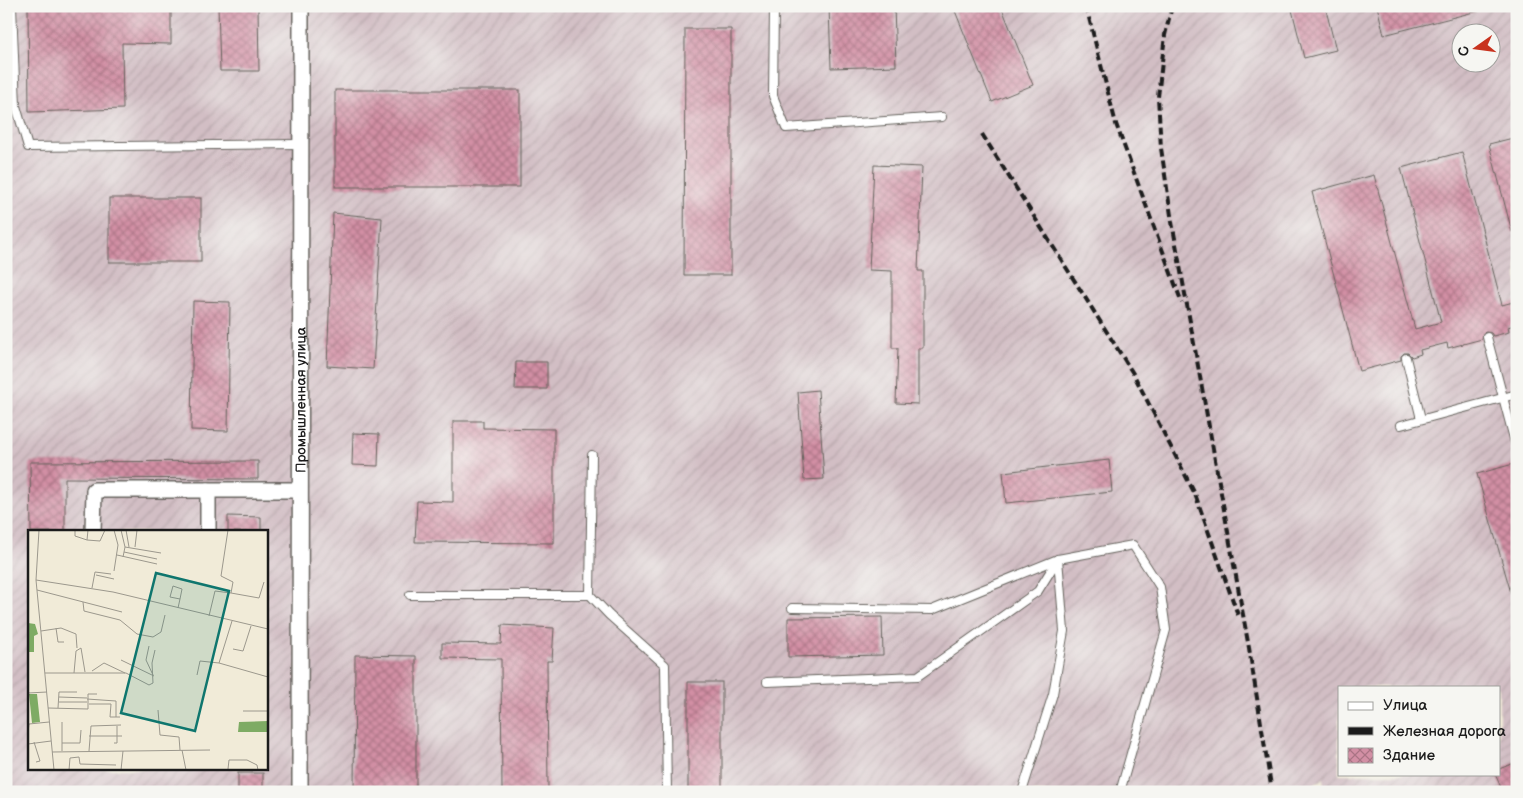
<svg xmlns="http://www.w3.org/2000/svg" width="1523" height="798" viewBox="0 0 1523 798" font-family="'Balsamiq Sans',sans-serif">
<defs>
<pattern id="industrial-furrows" width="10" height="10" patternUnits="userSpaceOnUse" patternTransform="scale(1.25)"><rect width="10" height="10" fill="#d2bec4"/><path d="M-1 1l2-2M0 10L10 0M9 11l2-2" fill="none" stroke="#b4a3a8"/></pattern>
<pattern id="building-cross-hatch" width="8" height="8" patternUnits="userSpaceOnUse" patternTransform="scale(1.25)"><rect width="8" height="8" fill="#d28fa4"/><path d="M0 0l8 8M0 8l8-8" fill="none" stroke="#aa7485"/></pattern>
</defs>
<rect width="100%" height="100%" fill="#f6f6f2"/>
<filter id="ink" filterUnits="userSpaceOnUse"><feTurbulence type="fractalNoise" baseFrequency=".02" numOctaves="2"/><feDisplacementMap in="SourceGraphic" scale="10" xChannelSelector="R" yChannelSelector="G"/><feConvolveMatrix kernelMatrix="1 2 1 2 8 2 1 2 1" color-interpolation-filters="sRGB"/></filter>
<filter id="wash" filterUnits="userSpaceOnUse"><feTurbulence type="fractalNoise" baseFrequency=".0096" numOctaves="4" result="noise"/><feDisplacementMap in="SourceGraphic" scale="20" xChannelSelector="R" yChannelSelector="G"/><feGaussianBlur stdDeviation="1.12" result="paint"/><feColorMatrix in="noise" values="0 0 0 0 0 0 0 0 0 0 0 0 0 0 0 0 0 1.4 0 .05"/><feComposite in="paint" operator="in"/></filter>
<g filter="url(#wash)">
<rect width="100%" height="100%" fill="#f1ebd8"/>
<!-- industrial -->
<path fill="url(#industrial-furrows)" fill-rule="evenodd" d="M6 6H1517V792H1325L1323 779 1300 792H6ZM1460 32H1490V62H1460ZM29 532H266V769H29ZM1339 687H1499V774H1339Z"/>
<g id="blocks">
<!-- building -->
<g fill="url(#building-cross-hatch)">
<path d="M28 6H171V44L122 43 123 109 29 112Z"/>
<path d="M218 6H258L259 71H220Z"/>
<path d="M829 6H894L896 66 831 68Z"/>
<path d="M953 6H1001L1033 85 992 102Z"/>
<path d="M1291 6H1325L1336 50 1304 58Z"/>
<path d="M1377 6H1477L1478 11 1384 35Z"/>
<path d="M685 29H731V275H684Z"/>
<rect x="335" y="90" width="185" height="97"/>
<path d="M1517 137V232H1512L1489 144Z"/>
<path d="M1462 152 1502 305 1517 301V324L1508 327 1509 332 1493 336 1491 333 1486 332 1483 333 1482 339 1448 348 1447 343 1420 350 1421 354 1412 357 1408 353H1404L1401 356V360L1359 371 1312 192 1374 175 1415 329 1441 322 1401 168Z"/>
<path d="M874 165 922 167 918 271H923V348H918V404L896 403 898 348H892V271L869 270Z"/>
<rect x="109" y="198" width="92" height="64"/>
<path d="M333 213 382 218 373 369 327 366Z"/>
<path d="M193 301 230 302 228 431 191 430Z"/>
<path d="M516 362H547V389H515Z"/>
<path d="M818 390 824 479 804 480 798 392Z"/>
<path d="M453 421H483V428L554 429V543L415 542 417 501 453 502Z"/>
<path d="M353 433 379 434 378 466 352 465Z"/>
<path d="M1109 460 1112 492 1006 503 1003 472Z"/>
<path d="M258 461V479L65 478V532H31L30 462Z"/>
<path d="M1517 463V599L1513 600 1477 474Z"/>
<path d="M228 516 261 517V532H228Z"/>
<path d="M882 617 883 655 788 657V618Z"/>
<path d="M502 625 554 628 552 661H547L548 792H502L501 659 442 658V643L501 644Z"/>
<path d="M355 655 416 656V792H354Z"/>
<rect x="688" y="682" width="34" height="110"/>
<path d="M1517 762V792H1503L1495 774H1499V769Z"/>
<rect x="238" y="773" width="25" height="19"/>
</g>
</g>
</g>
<g filter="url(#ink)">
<use href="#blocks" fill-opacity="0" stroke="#67645e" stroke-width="1"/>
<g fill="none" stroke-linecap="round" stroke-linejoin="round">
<!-- service casing -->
<g stroke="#67645e" stroke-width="10">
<g id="service">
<path d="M12 6 16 106 28 147 300 144"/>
<path d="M774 6 773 96 786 128 942 117"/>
<path d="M1487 337 1517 450"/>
<path d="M1406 358 1421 419"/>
<path d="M1401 425 1517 394"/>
<path d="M410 595H590L609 615 665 665 667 792"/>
<path d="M590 595 592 455"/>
<path d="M792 608 932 610 1058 559 1133 545 1160 587 1166 630 1120 792"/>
<path d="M767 682 918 676 1038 591 1058 559"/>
<path d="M1022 792 1053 694 1064 631 1058 559"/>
</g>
</g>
<!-- minor casing -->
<g stroke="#67645e" stroke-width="18">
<g id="minor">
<path d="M93 532 94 490H299"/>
<path d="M208 532V490"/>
<path id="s1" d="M300 792 301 6"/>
</g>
</g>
<!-- service -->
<use href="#service" stroke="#fff" stroke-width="8"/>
<!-- minor -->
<use href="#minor" stroke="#fff" stroke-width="15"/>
<!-- rail -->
<g stroke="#1c1c1c" stroke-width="4" stroke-dasharray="8 4" stroke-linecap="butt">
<path d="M1086 6 1116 124 1182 303"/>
<path d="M1172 6 1165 35 1158 97 1161 148 1172 222 1249 648 1272 792"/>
<path d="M982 134 1134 375 1195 494 1238 615"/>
</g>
</g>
</g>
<g text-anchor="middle" stroke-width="4.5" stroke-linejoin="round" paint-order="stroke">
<!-- street labels -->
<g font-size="14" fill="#1c1c1c" stroke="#f6f6f2">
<text dy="5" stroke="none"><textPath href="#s1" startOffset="392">Промышленная улица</textPath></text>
</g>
</g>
<!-- overview -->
<g transform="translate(28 530)">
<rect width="240" height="240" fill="#f1ebd8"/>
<path d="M0 93 7 94 10 104 6 106V122H0ZM1 164H9L12 192 4 193ZM240 191V202H210L211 192Z" fill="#7eab64"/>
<path fill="none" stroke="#9c988d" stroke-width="1" d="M11 0 8 50 26 240M47 0V6L59 10 60 0M86 0 90 15 86 41M93 0 97 17 95 27M98 0 101 17M59 10 72 11 77 0M97 17 133 23M107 17 109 0M96 22 129 29M89 25 129 34M68 45 86 49M8 50 85 62 240 99M64 58 67 42 83 44M9 60 94 82M203 63 231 68 236 52M55 72 56 81 92 90 109 104 125 107 133 102 137 85M150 78 152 69 154 59 145 56 142 67 152 69M181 86 187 61 203 63 205 52 193 46 200 0M204 91 191 133 240 147M28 98 30 112H36M13 101 33 98 48 104 49 118M121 116 118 130 125 145M205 119 215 121 223 96M93 130 126 146M64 141 76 133 97 143M17 143H98L121 155 125 153 124 133 127 120M46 143 48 121 53 118 57 142M169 145 172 131 191 133M0 163 19 162M31 167 59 168M59 169 88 171V187M31 172H59M61 174H83L82 187H92M20 178 60 179V164H69M30 178 31 162H49M130 180 132 205 151 207 152 220M215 181H240M0 202 1 194 21 192M61 206H94M6 212 12 231 8 232M34 213H52L53 200M86 213H89V196M0 214 23 211M154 220 158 240M34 221V192M61 221 63 196 93 195M24 222 182 220M200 239 201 230H219L229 235 230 240M41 240 42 228 51 227 52 234 88 235M93 240 95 221"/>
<path fill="#0f766e" fill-opacity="0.15" stroke="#0f766e" stroke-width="2.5" d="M128 43 201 61 167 201 93 183Z"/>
<rect width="240" height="240" fill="none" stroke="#1c1c1c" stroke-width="2.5"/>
</g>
<!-- margin -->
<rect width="1523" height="798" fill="none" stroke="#f6f6f2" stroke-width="25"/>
<!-- legend -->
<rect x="1338" y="686" width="162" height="90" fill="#f6f6f2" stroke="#9f9f9c"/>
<rect x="1348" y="702" width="25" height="8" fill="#ffffff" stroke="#9f9f9c"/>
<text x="1383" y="710" font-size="15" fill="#1c1c1c">Улица</text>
<rect x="1348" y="727" width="25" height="8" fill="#1c1c1c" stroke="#9f9f9c"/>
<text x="1383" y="736" font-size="15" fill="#1c1c1c">Железная дорога</text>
<rect x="1348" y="748" width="25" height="15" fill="url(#building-cross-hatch)" stroke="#9f9f9c"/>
<text x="1383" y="760" font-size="15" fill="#1c1c1c">Здание</text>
<!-- north arrow -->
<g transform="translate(1476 48) rotate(256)"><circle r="24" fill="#f6f6f2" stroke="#9f9f9c"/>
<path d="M0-4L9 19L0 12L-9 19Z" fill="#c8321e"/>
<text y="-8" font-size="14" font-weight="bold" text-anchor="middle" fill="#1c1c1c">С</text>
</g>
</svg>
